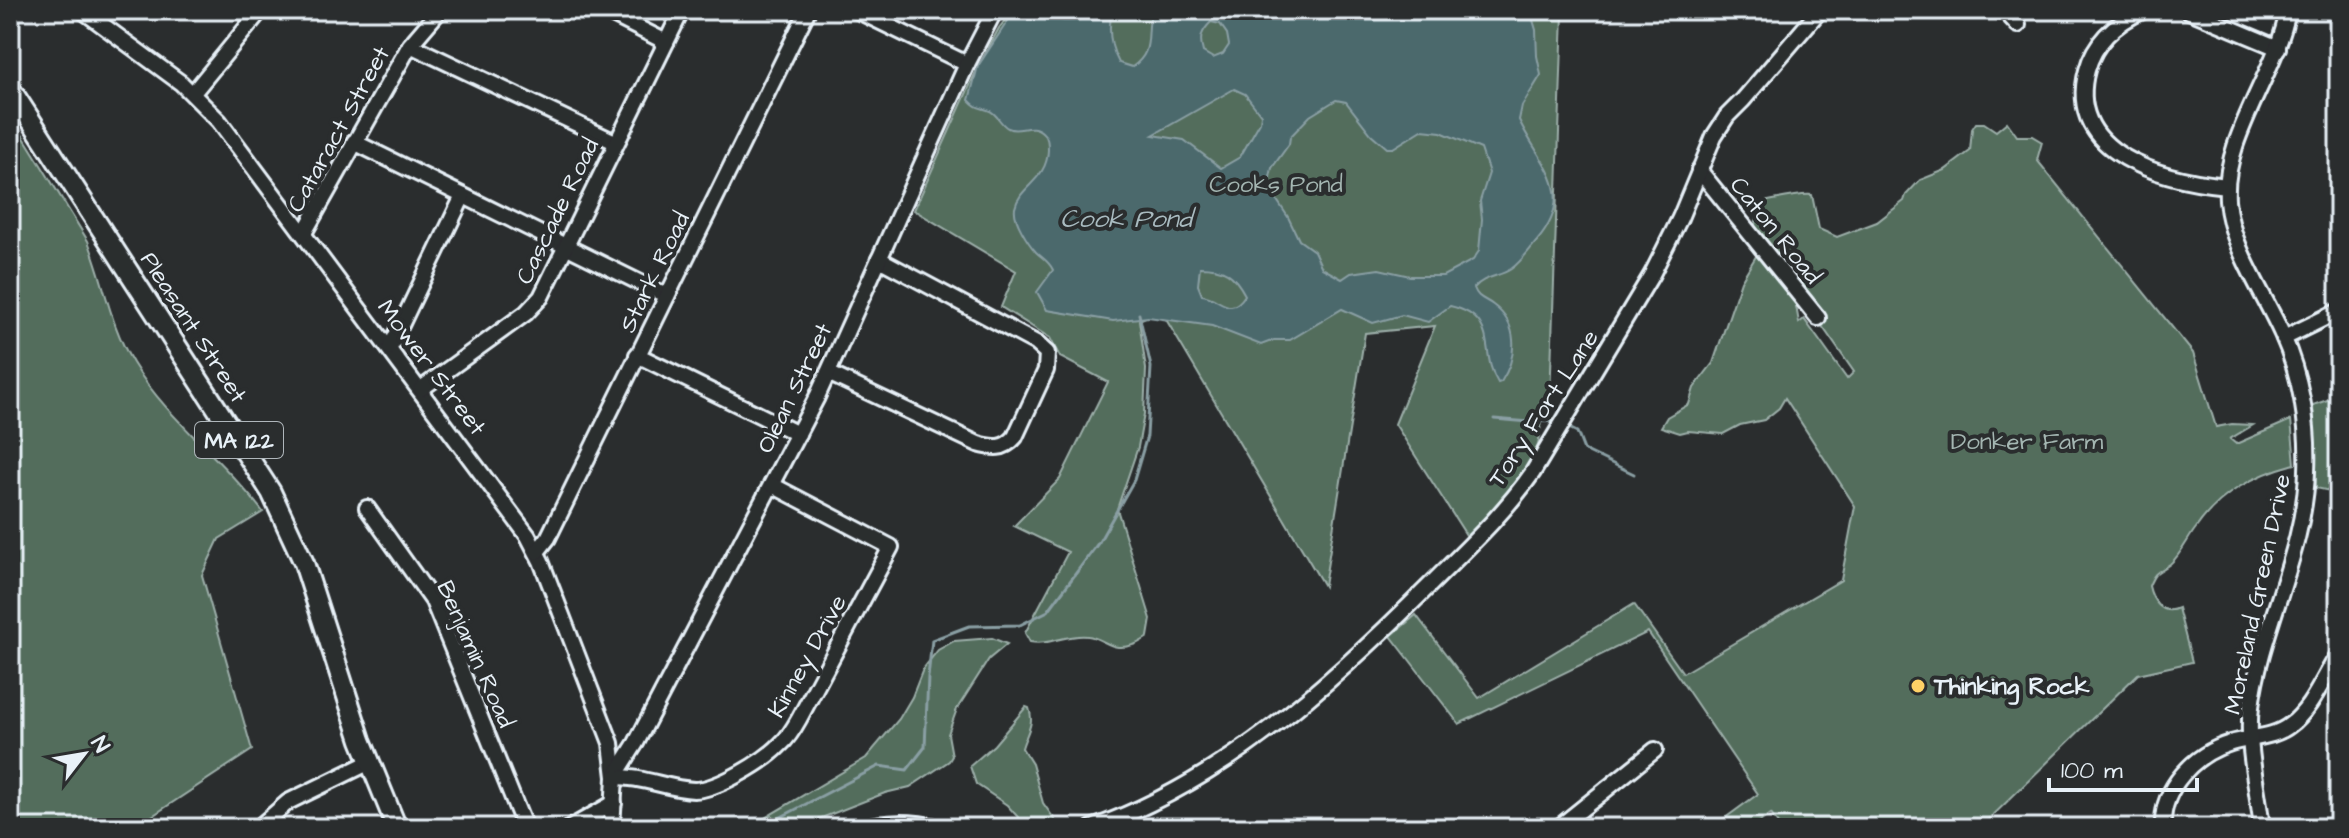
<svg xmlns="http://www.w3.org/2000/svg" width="2349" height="838" viewBox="0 0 2349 838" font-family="'Architects Daughter',sans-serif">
<rect width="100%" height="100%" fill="#2a2d2e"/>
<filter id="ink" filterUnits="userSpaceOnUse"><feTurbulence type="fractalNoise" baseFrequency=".0125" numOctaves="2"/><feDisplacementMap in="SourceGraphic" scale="16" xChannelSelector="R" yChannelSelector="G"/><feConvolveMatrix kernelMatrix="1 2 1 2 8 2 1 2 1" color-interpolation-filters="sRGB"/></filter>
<g filter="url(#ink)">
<!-- green -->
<g fill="#526d5c" stroke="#9dafaa" stroke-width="2" fill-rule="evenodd">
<path d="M1013 10H1560L1563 13 1550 401 1540 404C1540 418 1542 435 1537 448 1525 481 1492 512 1468 538L1395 424 1435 326 1365 333 1324 586 1164 316H1148L1139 320 1146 369 1144 414 1138 447 1117 509 1151 619 1148 637C1139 643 1130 648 1118 647 1108 646 1098 637 1088 636 1068 633 1049 646 1030 642L1025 633 1068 552 1014 526 1060 479 1108 382 1060 357 1050 338 1001 307 1016 271 914 210 979 65 999 28Z"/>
<path d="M2007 122 2017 136H2032L2042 142 2037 160 2193 353 2216 427 2232 424 2253 425 2230 439 2236 444 2291 420 2295 464C2254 475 2220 493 2196 528 2188 538 2180 556 2170 564 2158 573 2156 569 2149 586 2152 600 2162 616 2178 608L2192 662 2138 674 1980 828H1781L1771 814 1751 828H1720L1717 824 1758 794 1648 632 1459 724 1391 636 1416 615 1479 698 1634 604 1683 673 1841 580 1855 506 1785 398 1779 408 1764 420 1740 425 1723 434 1688 431 1680 433 1661 427 1667 417 1689 404 1694 388 1713 363 1741 281 1758 253 1759 234 1754 227 1763 202C1775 200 1802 193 1812 195L1819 229 1837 237 1877 222 1904 201 1906 195 1920 180 1945 170 1970 151 1972 129 1976 123H1984L1996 131ZM1792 283 1854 372 1847 379 1804 319 1799 323Z"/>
<path d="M15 123 88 241C104 281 110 325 133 363 167 419 224 460 263 512L219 539 202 575 252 750 134 828H10V127Z"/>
<path d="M2339 396V493L2316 488 2313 405Z"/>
<path d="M992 638 1007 644 989 659 957 709 948 734 952 756 949 761 910 787 885 793 796 828H748L866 758 899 719 912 697 923 669 938 650 954 641Z"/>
<path d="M1026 707 1029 708C1035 725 1026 733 1022 748L1032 764 1043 803 1055 820 1046 828 1026 826 1007 805 976 784 970 766 994 745Z"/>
</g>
<!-- water -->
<path fill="#4b696c" stroke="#8a9fa4" stroke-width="2" fill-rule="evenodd" d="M1015 10C1043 10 1058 29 1089 16L1093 10H1112C1108 28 1110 47 1119 63L1132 67C1156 50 1144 34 1152 10H1530L1536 30 1537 56 1541 75 1522 106 1519 120C1540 165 1579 191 1537 241 1529 250 1521 262 1511 269 1499 277 1484 276 1474 288 1478 299 1484 298 1493 305 1519 324 1518 356 1501 382L1498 383C1478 352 1501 318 1450 306L1428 322 1402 315 1373 323 1342 309 1290 340H1274L1261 345 1212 326 1148 317 1113 321 1047 310 1037 292 1053 270C1049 261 1042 258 1036 252 1028 243 1013 220 1015 208 1020 185 1047 181 1048 150 1048 143 1048 137 1043 133 1031 121 1019 134 1008 128 1001 125 997 114 990 111 981 107 977 109 969 100L978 66ZM1211 22 1220 24 1227 34 1229 45 1223 54 1213 58 1203 52C1199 38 1201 32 1211 22ZM1234 89 1245 94 1261 115 1260 122 1240 157 1221 168 1184 140 1153 135ZM1336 100 1346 102 1371 134 1387 148H1393L1422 130 1441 132 1481 149 1489 173 1480 201 1482 219 1479 251 1473 260 1443 276H1410L1379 269 1351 273 1342 279 1322 268 1314 251 1299 240 1288 217 1271 191 1269 182 1272 168 1289 144 1290 137 1310 116ZM1200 267C1224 267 1234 274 1245 295 1230 319 1220 297 1202 295L1198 285Z"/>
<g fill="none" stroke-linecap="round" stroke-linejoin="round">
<!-- stream -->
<g stroke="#8a9fa4" stroke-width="3">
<path d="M1494 419 1530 422 1558 421"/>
<path d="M1571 429 1577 432 1584 450 1634 474"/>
<path d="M760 828 879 766 907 770 925 747 928 677 932 640 969 626 1020 625 1048 611 1099 542 1134 480 1147 436 1151 367 1139 314"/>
</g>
<!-- minor casing -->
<g stroke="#e8f1f8" stroke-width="20">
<g id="minor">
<path d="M82 10 181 83 219 121 528 536 541 561 611 743 615 777 612 828"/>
<path d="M603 10 666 42"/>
<path d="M856 10 967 64"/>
<path d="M2004 10 2018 25"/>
<path d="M2144 10C2117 22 2095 40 2087 70 2064 155 2165 180 2227 186"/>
<path d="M2187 10 2278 48"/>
<path d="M410 45 615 142"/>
<path d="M193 93 261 10"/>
<path d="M10 119 23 108"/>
<path d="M354 142 667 296"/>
<path d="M1699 170 1818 318"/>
<path d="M304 233 410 45 440 10"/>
<path d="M2284 338 2339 311"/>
<path d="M390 348 463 196"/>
<path d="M637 355 798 434"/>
<path d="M828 373 978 444C993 448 1004 450 1015 437L1046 370 1047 353 1036 343 879 259"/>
<path d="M421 389 526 313 541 297 682 10"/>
<path d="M367 508 433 601 525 828"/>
<path d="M537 552 548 538 808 10"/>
<path d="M615 776 636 743 817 397 967 64 995 10"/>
<path d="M615 777C643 776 667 789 694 790 717 790 765 761 781 744 789 737 794 728 799 719L891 547 772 485"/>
<path d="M258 828 288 802 370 762"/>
<path d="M570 828 614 803"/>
<path d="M858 828C887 822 911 821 940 828"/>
<path d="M1092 828C1225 781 1332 683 1430 585 1466 549 1504 514 1533 472L1652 274 1680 218 1714 136 1727 116 1743 100 1820 10"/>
<path d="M1558 828 1655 750"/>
<path d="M2163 828C2161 788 2194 754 2231 743 2250 737 2274 738 2290 725 2312 709 2324 676 2339 654"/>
<path d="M2262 828C2258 789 2246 746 2251 707 2261 627 2305 552 2307 471 2309 425 2301 376 2282 334 2263 291 2231 248 2227 200 2223 136 2277 73 2288 10"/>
</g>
</g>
<!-- major casing -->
<g stroke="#e8f1f8" stroke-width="24">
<path id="major" d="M10 88 271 492 304 563 361 740 397 828"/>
</g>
<!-- minor -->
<use href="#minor" stroke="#2a2d2e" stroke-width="14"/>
<!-- major -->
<use href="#major" stroke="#2a2d2e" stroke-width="18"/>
</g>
</g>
<!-- markers -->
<circle fill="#ffd166" stroke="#2a2d2e" stroke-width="3" cx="1918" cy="686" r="8"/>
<g text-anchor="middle" stroke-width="8" stroke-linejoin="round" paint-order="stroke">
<!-- shield labels -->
<rect fill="#2a2d2e" stroke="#afb6bb" stroke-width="2" x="195" y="422" width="88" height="36" rx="6"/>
<g font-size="22" font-weight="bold" fill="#e8f1f8">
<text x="239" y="448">MA 122</text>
</g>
<!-- street labels -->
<g font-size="24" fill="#e8f1f8" stroke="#2a2d2e">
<text transform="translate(338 129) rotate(-61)" y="8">Cataract Street</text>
<text transform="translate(557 211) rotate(-64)" y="8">Cascade Road</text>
<text transform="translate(1776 230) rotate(51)" y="8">Caton Road</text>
<text transform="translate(654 272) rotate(-64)" y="8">Stark Road</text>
<text transform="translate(194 327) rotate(57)" y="8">Pleasant Street</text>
<text transform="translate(432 367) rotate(53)" y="8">Mower Street</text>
<text transform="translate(794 388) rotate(-64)" y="8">Olean Street</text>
<text transform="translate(1543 408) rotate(-57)" y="8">Tory Fort Lane</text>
<text transform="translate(2257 594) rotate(-78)" y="8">Moreland Green Drive</text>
<text transform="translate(476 654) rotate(66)" y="8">Benjamin Road</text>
<text transform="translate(807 656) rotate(-61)" y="8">Kinney Drive</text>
</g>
<!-- park labels -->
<g font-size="24" fill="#a4b6b2" stroke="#2a2d2e">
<text x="1276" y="192">Cooks Pond</text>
<text x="2027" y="449">Donker Farm</text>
</g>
<!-- poi labels -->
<g font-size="24" font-weight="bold" fill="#e8f1f8" stroke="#2a2d2e" text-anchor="start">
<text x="1934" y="694">Thinking Rock</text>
</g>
<!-- water labels -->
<g font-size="26" font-style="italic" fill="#a9bbc0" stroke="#2a2d2e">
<text x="1126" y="227">Cook Pond</text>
</g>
</g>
<!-- margin -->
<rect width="2349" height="838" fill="none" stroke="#2a2d2e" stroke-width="40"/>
<rect x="20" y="20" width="2309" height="798" fill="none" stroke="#e8f1f8" stroke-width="3" filter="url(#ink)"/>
<!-- north arrow -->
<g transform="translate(84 754) rotate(59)" stroke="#2a2d2e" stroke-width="6" paint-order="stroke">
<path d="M0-6L14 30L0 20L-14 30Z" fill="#e8f1f8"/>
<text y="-12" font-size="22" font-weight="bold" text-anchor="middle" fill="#e8f1f8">N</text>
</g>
<!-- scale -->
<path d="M2049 778v12h148v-12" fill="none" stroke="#e8f1f8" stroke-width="4"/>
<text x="2061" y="778" font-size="24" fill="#e8f1f8" stroke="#2a2d2e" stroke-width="6" paint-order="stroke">100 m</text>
</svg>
